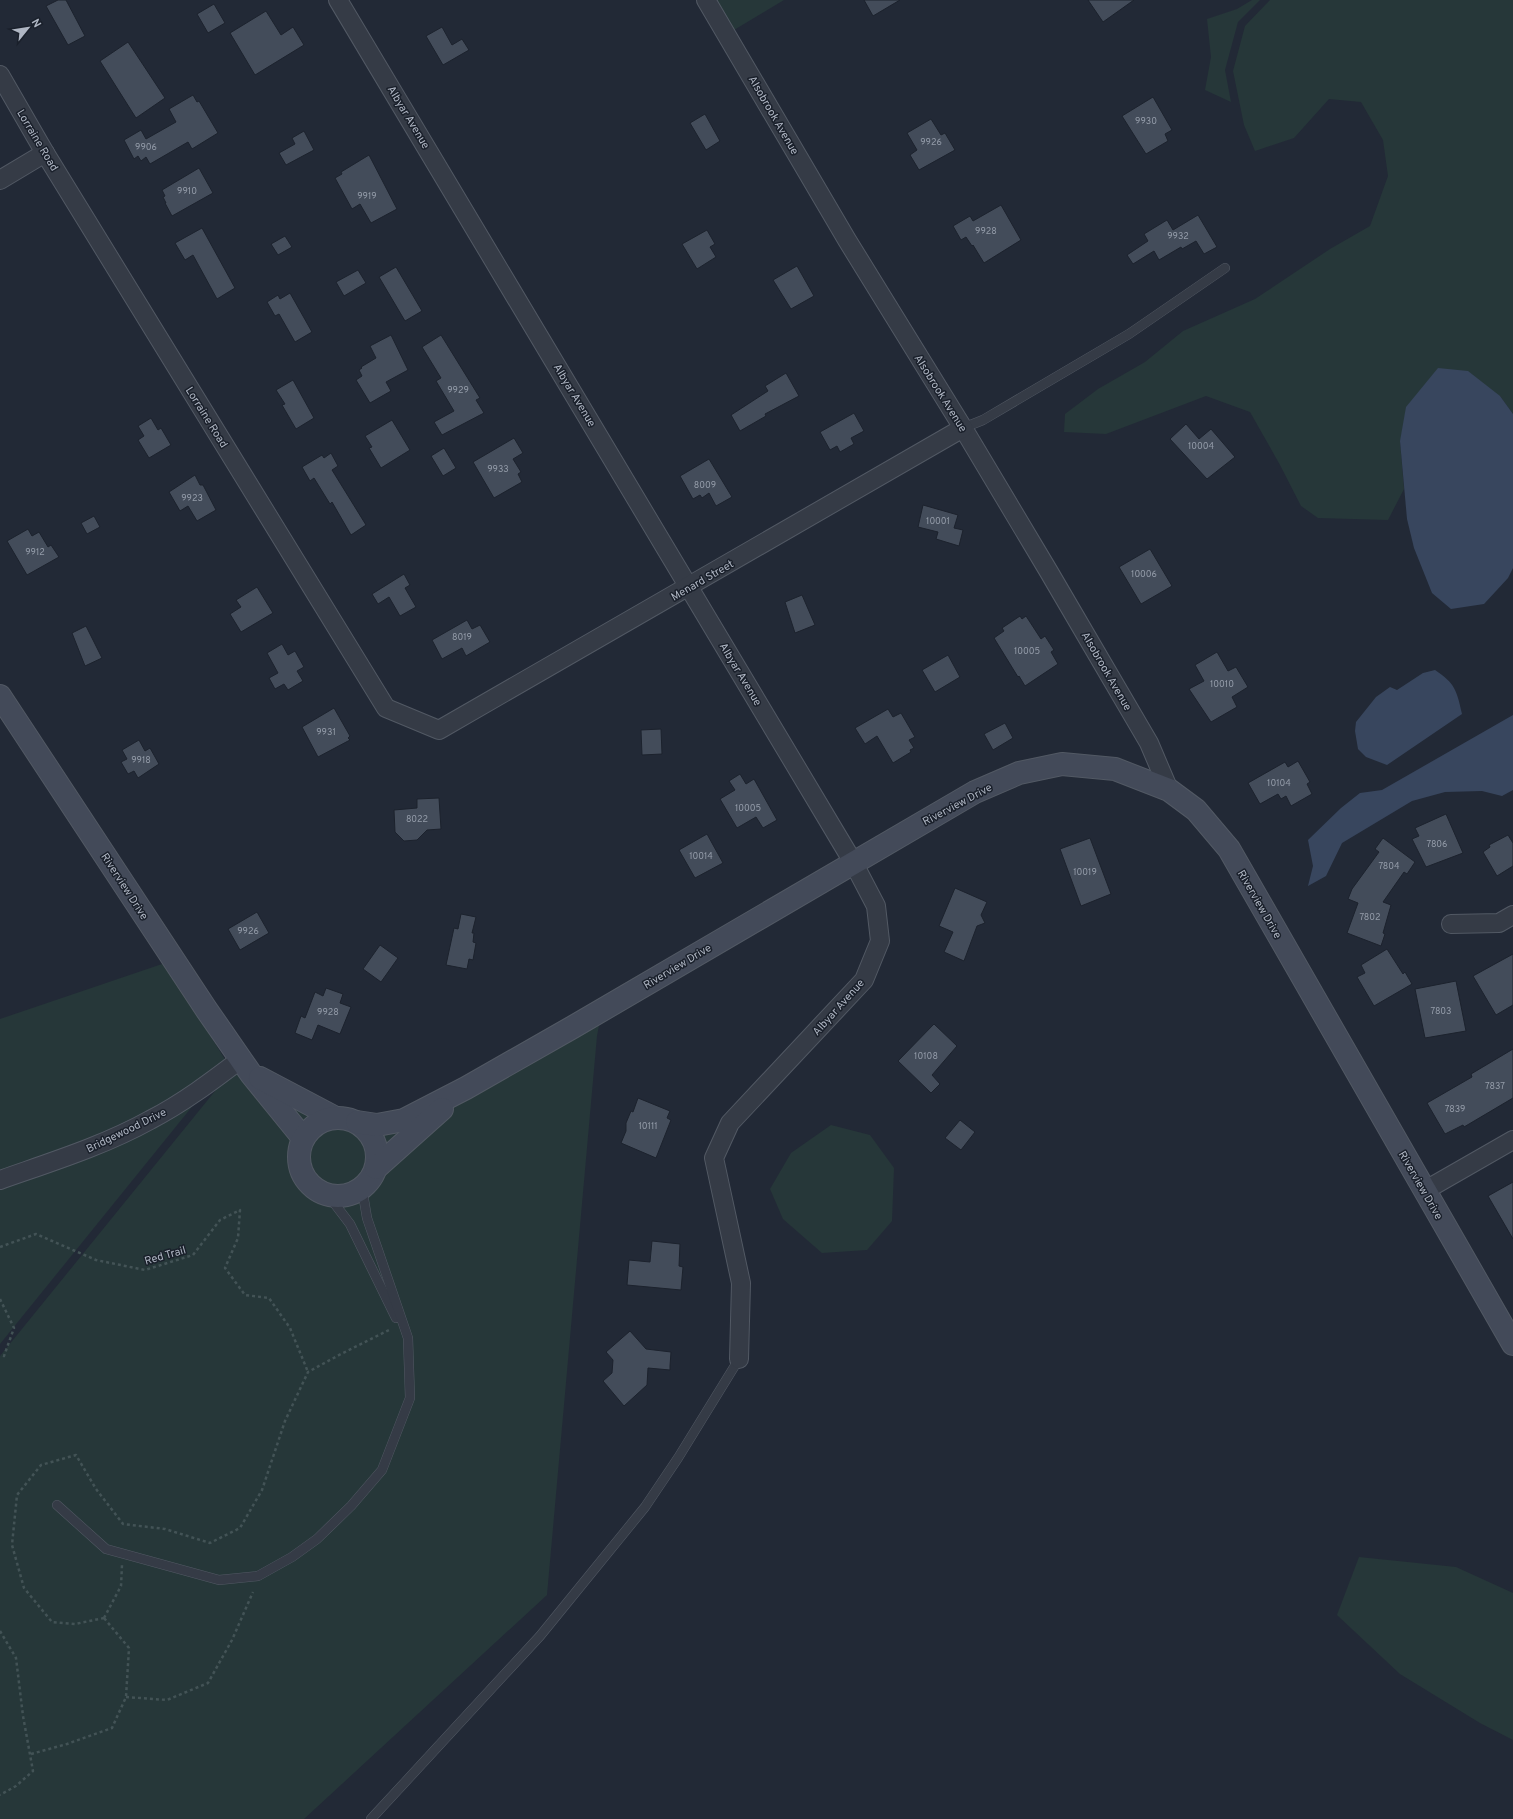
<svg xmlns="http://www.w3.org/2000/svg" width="1513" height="1819" viewBox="0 0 1513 1819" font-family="Overpass,sans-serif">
<rect width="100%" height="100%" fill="#222936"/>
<!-- green -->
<g fill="#263739">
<path d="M716 0H784L734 30Z"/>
<path d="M1252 0H1260L1238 22 1225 70 1231 102 1205 90 1211 57 1207 19 1237 9Z"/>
<path d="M1270 0H1513V414L1500 396 1400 441 1404 489 1388 520 1318 518 1301 506 1280 465 1250 412 1206 396 1106 434 1064 432 1065 414 1098 389 1145 362 1183 331 1255 299 1330 249 1370 226 1388 176 1383 140 1361 102 1329 99 1294 138 1255 151 1244 125 1233 71 1245 26Z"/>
<path d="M165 963 226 1061C201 1080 175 1097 147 1113 101 1138 49 1154 0 1171V1019Z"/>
<path d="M602 1010 597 1036 547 1595 304 1819H0V1356L241 1059 334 1117C349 1118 363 1123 377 1125Z"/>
<path d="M195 1103 0 1344V1189Z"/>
<path d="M831 1125 870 1135 894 1168 892 1221 867 1250 822 1253 783 1219 770 1189 791 1153Z"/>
<path d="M1359 1557 1456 1567 1513 1593V1740L1480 1723 1400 1674 1337 1615Z"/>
</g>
<!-- water -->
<g fill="#38465e">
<path d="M1438 368 1468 371 1500 396 1513 414V568L1508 578 1484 604 1451 609 1432 593 1414 548 1407 519 1400 441 1406 407Z"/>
<path d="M1435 670C1455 683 1457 691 1462 714L1387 765 1366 757 1358 749 1355 731 1356 722 1376 697 1390 687 1397 690 1423 673Z"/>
<path d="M1513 715V790L1502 796 1482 791 1445 792 1412 801 1342 843 1326 876 1308 886 1313 866 1308 840 1341 808 1360 793 1382 790Z"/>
</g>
<!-- building -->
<g fill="#434c5a" stroke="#1c222d">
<path d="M58 0H66L85 36 68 45 46 6Z"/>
<path d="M864 0H900L873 16Z"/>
<path d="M1088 0H1134L1103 22Z"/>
<path d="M214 4 225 23 208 33 197 14Z"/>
<path d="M266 11 281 35 293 27 304 45 255 75 230 33Z"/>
<path d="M442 27 452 45 462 39 469 50 443 65 426 36Z"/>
<path d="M128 42 165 98 136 118 100 61Z"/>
<path d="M193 95 197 102 199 101 218 133 192 149 188 142 150 164 146 157 141 161 138 156 134 159 124 140 141 130 146 139 176 122 169 109Z"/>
<path d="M1153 97 1172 130 1165 134 1168 141 1146 154 1122 116Z"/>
<path d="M705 114 720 141 706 150 690 123Z"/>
<path d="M931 119 941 135 945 133 955 150 919 170 910 155 917 150 907 133Z"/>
<path d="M304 131 314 150 286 165 279 153 295 144 292 138Z"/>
<path d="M369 155 397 209 371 223 360 204 352 209 335 178 342 174 341 172Z"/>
<path d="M199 168 213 193 172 216 165 203H166L163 197 165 196 162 190Z"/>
<path d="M1001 205 1021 240 984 263 973 245 972 246 966 237 961 240 953 226 970 216 973 221Z"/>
<path d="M1198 215 1217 247 1204 254 1196 241 1182 249 1181 247 1159 260 1154 251 1133 264 1127 255 1148 241 1144 234 1167 220 1173 230Z"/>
<path d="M202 228 235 288 217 299 193 255 185 260 175 243Z"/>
<path d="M707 230 715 244 710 247 716 257 697 269 682 244Z"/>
<path d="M285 236 292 247 278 255 271 244Z"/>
<path d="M797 266 814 296 791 309 773 280Z"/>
<path d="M396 267 422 311 405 321 379 277Z"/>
<path d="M358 270 366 283 344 296 336 282Z"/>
<path d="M290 293 312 332 295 342 279 314 275 316 267 302 278 295 280 299Z"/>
<path d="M391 335 408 370 386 382 391 391 370 403 356 380 362 376 359 370 362 368 361 367 376 358 370 346Z"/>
<path d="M441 335 480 398 476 400 484 413 442 435 434 422 454 411 436 381 441 378 422 347Z"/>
<path d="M786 373 799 396 765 414 766 416 740 431 731 415 768 391 765 386Z"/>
<path d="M293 380 314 418 296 429 282 405 285 404 276 390Z"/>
<path d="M854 413 864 431 851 438 854 444 840 452 837 446 830 450 820 432Z"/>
<path d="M151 418 158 430 161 428 171 445 149 458 138 440 144 436 138 426Z"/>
<path d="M392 420 410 450 381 468 369 448 372 447 365 436Z"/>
<path d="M1186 424 1199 439 1211 429 1235 457 1207 479 1170 439Z"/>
<path d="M514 438 523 453 513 459 521 472 518 474 522 482 494 498 473 462Z"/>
<path d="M444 448 456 468 443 476 431 456Z"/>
<path d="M331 453 338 466 332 470 366 525 351 535 332 502 330 504 314 478 310 481 302 467 322 455 324 458Z"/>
<path d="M709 459 732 497 716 506 709 493 702 498 700 495 693 499 680 476Z"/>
<path d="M195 475 200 485H203L216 510 197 521 188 506 180 511 169 492Z"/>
<path d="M923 505 958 515 954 528 963 530 959 546 936 539 938 532 918 527Z"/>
<path d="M94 516 100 527 87 534 81 523Z"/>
<path d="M28 529 32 536 39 532 48 547 51 545 59 557 27 575 7 541Z"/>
<path d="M1150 549 1172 586 1141 604 1119 567Z"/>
<path d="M404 574 410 585 405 588 416 607 400 616 389 597 378 604 372 594Z"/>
<path d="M257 587 273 613 241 632 230 614 241 607 236 600Z"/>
<path d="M802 595 815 625 795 633 785 602Z"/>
<path d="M1020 616 1022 619 1026 616 1041 639 1045 636 1054 650 1051 652 1058 664 1025 686 1019 676 1018 677 994 638 1004 631 1002 628Z"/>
<path d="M467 620 472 629 480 625 490 642 466 656 462 648 442 659 432 640Z"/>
<path d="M86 626 102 658 85 666 72 633Z"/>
<path d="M282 644 288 655 295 651 304 667 297 671 303 681 288 690 284 684 275 689 269 678 278 673 267 653Z"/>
<path d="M1217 652 1228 671 1236 667 1248 687 1232 697 1237 707 1211 722 1189 689 1204 681 1195 665Z"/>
<path d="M948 655 960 677 935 692 922 670Z"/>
<path d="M334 708 350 736 348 738 350 740 318 757 302 727Z"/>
<path d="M888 709 893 717 901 713 915 737 909 740 914 748 910 750 911 752 893 763 877 736 865 744 855 728Z"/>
<path d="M1005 723 1013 738 993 750 984 734Z"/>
<path d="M661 729 662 754 642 755 641 730Z"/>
<path d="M139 740 145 751 150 748 159 764 138 778 134 771 128 774 121 762 127 759 122 750Z"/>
<path d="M1298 761 1310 782 1307 784 1312 794 1291 806 1286 796 1281 799 1278 794 1260 804 1248 783 1285 762 1288 767Z"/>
<path d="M740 774 746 784 754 779 777 820 763 828 756 817 737 828 720 799 735 790 729 781Z"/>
<path d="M439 798 441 829 427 830 417 840 404 841 395 832 394 810 417 808V799Z"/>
<path d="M1446 814 1463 853 1426 867 1412 839 1419 836 1415 828Z"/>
<path d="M707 834 723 863 695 878 679 850Z"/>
<path d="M1508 835 1513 843V866L1497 876 1483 852 1490 847 1489 845Z"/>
<path d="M1090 838 1111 894 1081 906 1060 849Z"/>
<path d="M1383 838 1415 862 1407 874 1404 872 1383 902 1391 905 1383 933 1385 934 1381 946 1347 933 1358 903 1348 899 1352 889 1379 852 1375 849Z"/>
<path d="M955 888 987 902 981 915 985 923 977 926 964 961 944 952 953 932 939 926Z"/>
<path d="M257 912 269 933 240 950 228 929Z"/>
<path d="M461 914 476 917 472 933H474L473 942 476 943 473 960 469 959 467 969 446 965 454 928 458 929Z"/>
<path d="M380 945 398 958 381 982 363 969Z"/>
<path d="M1387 949 1403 974 1405 972 1412 984 1374 1006 1357 977 1365 973 1361 965Z"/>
<path d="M1513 954V1005L1496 1015 1473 976Z"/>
<path d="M1456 981 1466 1031 1425 1038 1415 989Z"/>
<path d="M326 988 343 994 340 1003 351 1007 340 1034 318 1025 312 1040 295 1033 301 1016 305 1018 315 992 323 996Z"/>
<path d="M934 1024 957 1046 932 1075 940 1084 931 1093 898 1061Z"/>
<path d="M1513 1049V1098L1464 1127 1463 1125 1445 1134 1427 1103 1472 1077 1471 1074Z"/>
<path d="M638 1098 670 1111 667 1118 671 1120 656 1158 621 1143 626 1131V1123L631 1111 633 1112Z"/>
<path d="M960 1120 975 1132 961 1150 945 1138Z"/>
<path d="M1513 1182V1239L1488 1196Z"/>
<path d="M652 1241 680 1244 679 1266 683 1267 681 1290 627 1285 629 1260 650 1262Z"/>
<path d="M630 1331 646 1349 671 1352 670 1366V1370L648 1368 647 1385 624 1406 603 1381 612 1373 613 1360 606 1352Z"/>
</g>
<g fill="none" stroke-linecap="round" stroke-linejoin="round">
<!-- lane casing -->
<g stroke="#525964" stroke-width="10">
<g id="lane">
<path d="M963 428 983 420 1129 334 1225 268"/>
<path d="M328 1195 350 1224 396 1318"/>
<path d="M57 1505 106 1549 219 1580 258 1576 292 1557 317 1539 351 1506 382 1470 410 1398 408 1338 367 1218 362 1188"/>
<path d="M371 1819 540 1636 645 1507 678 1458 739 1359"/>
</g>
</g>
<!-- street casing -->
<g stroke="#525964" stroke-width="20">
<g id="street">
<path d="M338 0 853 862 876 906 880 941 864 980 730 1123 714 1158 741 1283 739 1359"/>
<path d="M706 0 847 240 963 428 1049 572 1149 743 1169 790"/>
<path d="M0 75 45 153 386 708 439 730 963 428"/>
<path d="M0 180 45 153"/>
<path d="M1451 924 1499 923 1513 915"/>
<path d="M0 1180C51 1162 103 1146 150 1120 183 1103 212 1081 241 1059"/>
<path d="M1424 1191 1513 1140"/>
</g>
</g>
<!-- secondary casing -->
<g stroke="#525964" stroke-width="24">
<g id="secondary">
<path d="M0 696 206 1009 251 1074 303 1138"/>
<path d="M260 1078 334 1117"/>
<circle cx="338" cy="1157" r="39"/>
<path d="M357 1122 377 1125 404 1120 466 1088 573 1027 975 792 1019 773 1062 764 1115 769 1169 790 1196 810 1229 849 1513 1344"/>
<path d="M376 1168 442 1109"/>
</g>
</g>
<!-- path -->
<g stroke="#435356" stroke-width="2.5" stroke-dasharray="3 3" stroke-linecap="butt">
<path d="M0 1247 36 1234 96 1260 145 1270 193 1255 220 1220 240 1210 238 1238 225 1268 245 1295 269 1298 290 1328 308 1372"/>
<path d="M0 1299 14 1328 4 1356 0 1355"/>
<path d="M104 1618 75 1624 52 1622 24 1588 12 1545 17 1495 41 1465 76 1455 96 1489 123 1524 165 1529 210 1543 240 1528 262 1490 285 1421 308 1372 341 1354 391 1329"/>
<path d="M104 1618 121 1586 122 1565"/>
<path d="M0 1631 16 1658 23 1716 33 1771 16 1786 0 1795"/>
<path d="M126 1697 167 1700 208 1683 232 1640 253 1592"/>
<path d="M31 1754 67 1744 112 1728 126 1697 129 1648 104 1618"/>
</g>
<!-- lane -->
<use href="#lane" stroke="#353b46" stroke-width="9"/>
<!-- street -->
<use href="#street" stroke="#353b46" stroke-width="18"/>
<!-- secondary -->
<use href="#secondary" stroke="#434a59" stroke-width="22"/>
</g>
<g text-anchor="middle" stroke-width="3" stroke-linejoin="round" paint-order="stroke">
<!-- number labels -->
<g font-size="9" fill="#949ca9">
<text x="1146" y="124">9930</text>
<text x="931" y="145">9926</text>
<text x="146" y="150">9906</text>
<text x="187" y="194">9910</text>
<text x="367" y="199">9919</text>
<text x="986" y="234">9928</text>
<text x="1178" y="239">9932</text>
<text x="458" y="393">9929</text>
<text x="1201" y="449">10004</text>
<text x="498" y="472">9933</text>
<text x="705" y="488">8009</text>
<text x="192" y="501">9923</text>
<text x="938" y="524">10001</text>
<text x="35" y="555">9912</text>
<text x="1144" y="577">10006</text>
<text x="462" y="640">8019</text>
<text x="1027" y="654">10005</text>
<text x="1222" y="687">10010</text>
<text x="326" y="735">9931</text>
<text x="141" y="763">9918</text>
<text x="1279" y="786">10104</text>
<text x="748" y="811">10005</text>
<text x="417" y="822">8022</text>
<text x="1437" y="847">7806</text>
<text x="701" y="859">10014</text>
<text x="1389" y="869">7804</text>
<text x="1085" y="875">10019</text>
<text x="1370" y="920">7802</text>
<text x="248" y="934">9926</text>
<text x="1441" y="1014">7803</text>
<text x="328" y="1015">9928</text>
<text x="926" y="1059">10108</text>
<text x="1495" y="1089">7837</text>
<text x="1455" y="1112">7839</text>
<text x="648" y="1129">10111</text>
</g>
<!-- street labels -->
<g font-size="11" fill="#afb6c3" stroke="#1a202b">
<text transform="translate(774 115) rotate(60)" y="4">Alsobrook Avenue</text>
<text transform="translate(409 117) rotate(59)" y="4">Albyar Avenue</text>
<text transform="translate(38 140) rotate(59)" y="4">Lorraine Road</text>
<text transform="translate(941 393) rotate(58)" y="4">Alsobrook Avenue</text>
<text transform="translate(575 395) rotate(59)" y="4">Albyar Avenue</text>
<text transform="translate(207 417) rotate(58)" y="4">Lorraine Road</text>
<text transform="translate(702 580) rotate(-30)" y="4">Menard Street</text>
<text transform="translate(1107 671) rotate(60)" y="4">Alsobrook Avenue</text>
<text transform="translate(741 674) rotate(59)" y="4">Albyar Avenue</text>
<text transform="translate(957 804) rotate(-28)" y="4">Riverview Drive</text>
<text transform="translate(125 886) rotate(57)" y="4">Riverview Drive</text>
<text transform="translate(1260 904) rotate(60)" y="4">Riverview Drive</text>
<text transform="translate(677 966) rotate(-31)" y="4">Riverview Drive</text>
<text transform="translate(838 1007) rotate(-48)" y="4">Albyar Avenue</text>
<text transform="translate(126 1130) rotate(-26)" y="4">Bridgewood Drive</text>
<text transform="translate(1421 1185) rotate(60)" y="4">Riverview Drive</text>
<text transform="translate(165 1255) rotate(-16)" y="4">Red Trail</text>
</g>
</g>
<!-- north arrow -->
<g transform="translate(28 28) rotate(60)" stroke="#1a202b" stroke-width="3" paint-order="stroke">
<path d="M0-3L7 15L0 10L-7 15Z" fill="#afb6c3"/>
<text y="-6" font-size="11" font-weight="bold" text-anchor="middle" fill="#afb6c3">N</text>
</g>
</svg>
